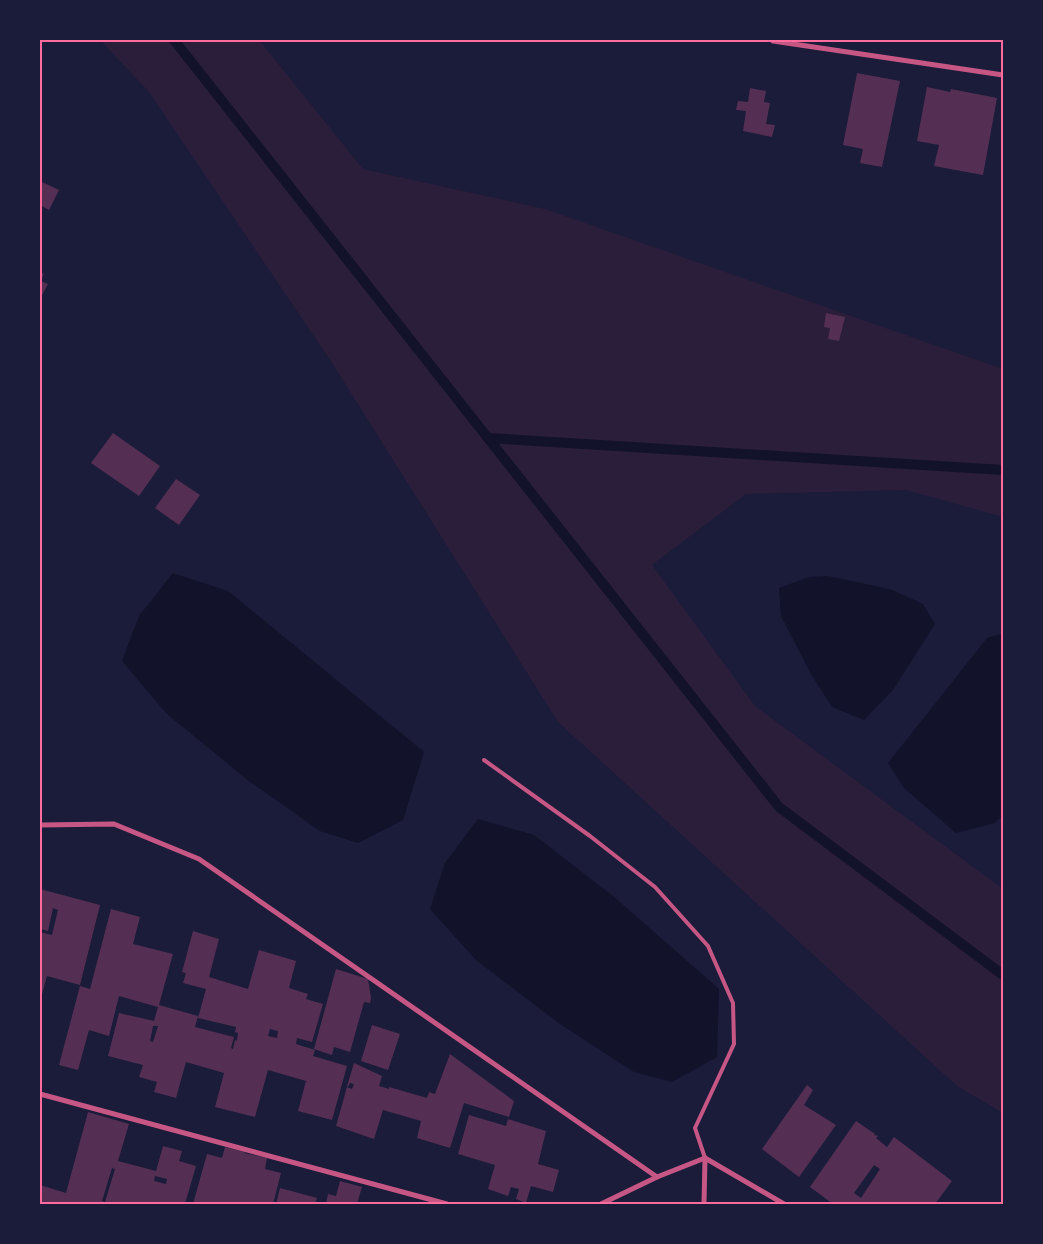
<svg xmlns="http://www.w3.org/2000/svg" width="1043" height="1244" viewBox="0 0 1043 1244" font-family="Montserrat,sans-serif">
<rect width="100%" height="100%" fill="#1b1b3a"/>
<!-- green -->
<path fill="#2a1e3b" d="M100 40H259L363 169 545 209 1003 369V517L906 490 746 494 652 565 755 706 1003 889V1113L957 1086 558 722 332 363 149 92Z"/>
<!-- water -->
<g fill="#12122b">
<path d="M173 573 228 591 424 752 403 820 358 843 320 831 249 781 167 714 122 661 139 616Z"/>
<path d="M827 576 852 581 892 590 923 604 935 624 893 690 864 720 832 707 811 674 781 616 779 588 809 577Z"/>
<path d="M1000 634 1003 636V815L995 823 956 833 904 788 888 763 987 638Z"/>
<path d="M478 819 534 835 613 896 719 989 717 1057 672 1082 634 1072 560 1024 476 960 430 909 445 863Z"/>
</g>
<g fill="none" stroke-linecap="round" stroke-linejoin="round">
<!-- stream -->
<g stroke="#12122b" stroke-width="10">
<path d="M174 40 779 807 1003 975"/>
<path d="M488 438 1003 470"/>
</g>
</g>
<!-- building -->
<g fill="#542f53" fill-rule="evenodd">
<path d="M857 73 900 81 882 167 860 163 863 149 843 145Z"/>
<path d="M927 87 950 92 951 89 997 98 983 175 934 166 939 145 917 141Z"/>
<path d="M750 88 766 91 764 102 770 103 766 124 775 125 772 137 743 131 746 111 736 110 738 101 748 102Z"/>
<path d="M40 181 59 190 49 210 40 205Z"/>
<path d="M40 272 44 274 41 281 48 284 40 299Z"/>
<path d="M826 313 845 317 839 341 828 339 830 328 824 327Z"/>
<path d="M113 433 160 466 139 496 91 463Z"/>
<path d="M176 479 200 495 179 525 155 508Z"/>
<path d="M40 889 100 905 80 985 47 976 41 998 40 932 52 935 58 910 53 908 48 931 40 929Z"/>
<path d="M111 909 140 917 133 944 173 954 159 1005 198 1016 195 1027 234 1037 231 1048 233 1049 235 1040 237 1041 238 1033 235 1032 236 1027 198 1018 206 989 183 983 186 973 182 972 193 931 219 939 209 977 248 989 259 950 296 961 289 988 308 994 306 999 323 1004 312 1042 297 1038 296 1044 315 1050 313 1056 347 1066 332 1120 298 1111 306 1081 268 1070 255 1117 215 1107 224 1073 186 1062 176 1098 154 1092 157 1082 139 1077 143 1065 108 1056 119 1013 154 1021 158 1007 119 996 109 1036 89 1030 78 1070 59 1065 80 986 90 989ZM153 1026H158L153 1042 150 1041ZM270 1029 278 1031 277 1038 268 1036Z"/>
<path d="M336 969 368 979 371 998 370 1003 364 1002 350 1052 334 1047 332 1055 314 1049Z"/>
<path d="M372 1025 400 1034 388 1070 361 1061Z"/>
<path d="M450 1054 514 1101 509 1117 464 1103 450 1148 417 1138 421 1121 383 1110 374 1139 336 1126 347 1087 352 1089 354 1084 350 1083 348 1087 347 1086 354 1063 382 1076 379 1086 389 1089V1087L427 1098 429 1092 435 1094Z"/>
<path d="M807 1085 813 1090 804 1105 836 1125 799 1177 762 1149Z"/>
<path d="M88 1112 129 1124 118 1161 156 1171 163 1146 182 1151 179 1161 196 1166 185 1204H40V1185L66 1193ZM112 1168 115 1169 105 1202 102 1201ZM155 1176 167 1179 166 1184 154 1181Z"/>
<path d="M469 1115 506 1126 508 1119 546 1131 538 1164 559 1170 553 1192 531 1186 526 1203 516 1199 519 1189 511 1187 508 1196 488 1189 495 1165 458 1154Z"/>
<path d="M856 1121 875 1134 874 1136 876 1135 878 1136 876 1138 887 1147 894 1137 952 1181 935 1204H833L810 1187ZM874 1165 880 1169 861 1198 854 1193Z"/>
<path d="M225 1147 245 1152 244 1153 267 1158 265 1169 281 1173 273 1204H193L207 1154 222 1158Z"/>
<path d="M340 1181 362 1187 357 1204H326L328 1194 336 1196Z"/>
<path d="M280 1188 317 1198 315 1204H276Z"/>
</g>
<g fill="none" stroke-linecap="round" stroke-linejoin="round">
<!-- service -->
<path stroke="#c65784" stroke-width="4" d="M484 760 590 836 655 887 708 946 733 1003 734 1044 695 1128 705 1158"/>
<!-- minor -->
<g stroke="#c65784" stroke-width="5">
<path d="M773 41 1003 75"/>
<path d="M40 825 114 824 199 859 657 1177 705 1158"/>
<path d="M40 1094 447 1204"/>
<path d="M705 1158 784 1204"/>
<path d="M601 1204 657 1177"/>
<path d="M704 1204 705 1158"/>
</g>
</g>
<!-- border -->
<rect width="1043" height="1244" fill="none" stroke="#1b1b3a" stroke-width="82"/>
<rect x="41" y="41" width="961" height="1162" fill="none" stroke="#ff6b9d" stroke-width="2"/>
</svg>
